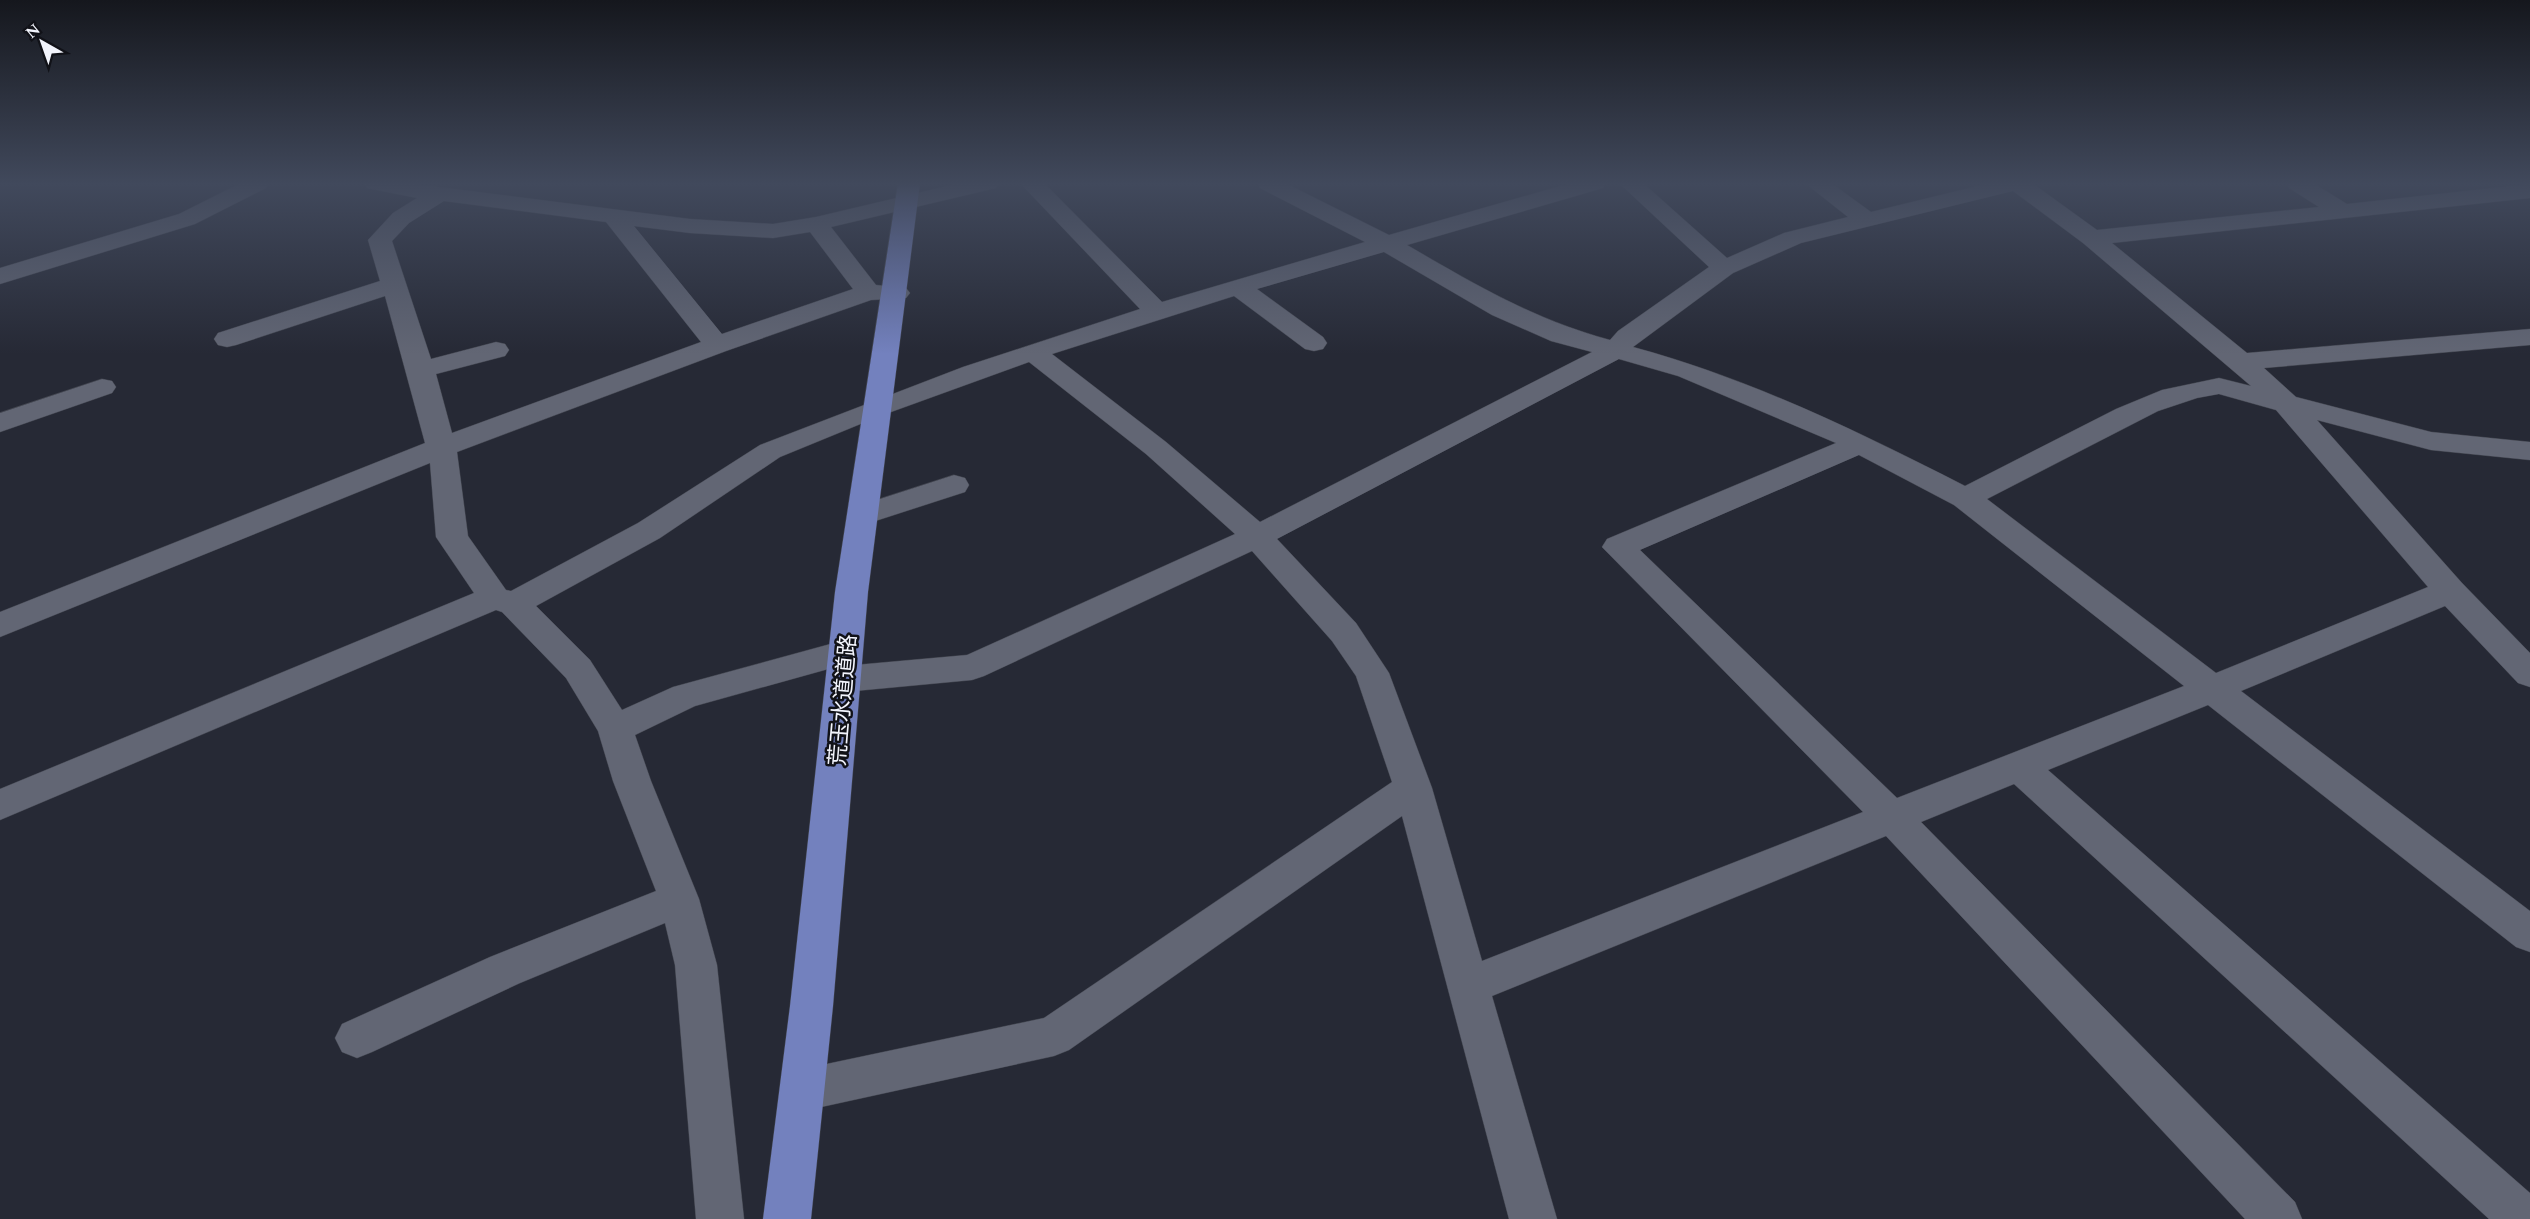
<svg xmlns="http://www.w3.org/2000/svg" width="2530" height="1219" viewBox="0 0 2530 1219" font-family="Spectral,'Noto Sans JP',serif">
<rect width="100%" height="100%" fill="#262935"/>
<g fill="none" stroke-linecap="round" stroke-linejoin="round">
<!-- minor casing -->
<g stroke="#41444e" stroke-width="1">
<g id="minor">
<path d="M241 183H269L266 188 195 224 0 284V268L179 214Z"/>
<path d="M364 183H407L690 219 773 224 816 217 960 183H999L996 188 831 227 876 285 906 288 910 293 906 298 871 300 726 351 457 452 468 536 506 590 511 591 638 523 760 445 963 367 1140 309 1020 183H1044L1162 302 1365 242 1260 188 1257 183H1285L1389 235 1571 183H1606L1603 188 1407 245C1476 285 1533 319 1610 340L1618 331 1709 267 1619 183H1643L1727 258 1784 233 1848 217 1805 183H1831L1871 212 1990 183H2032L2097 230 2319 207 2289 188 2286 183H2313L2347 204 2530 184V198L2112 243 2247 353 2530 329V345L2264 368 2296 397 2431 432 2530 442V460L2431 450 2317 420 2462 583 2530 653V687L2518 683 2445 606 2241 691 2530 911V952L2516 947 2208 705 2048 770 2530 1193V1219H2489L2014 784 1921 822 2295 1202 2302 1219H2245L1886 836 1492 996 1557 1219H1509L1402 816 1069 1050 1054 1056 803 1111 787 1105 781 1090 787 1075 803 1069 1044 1018 1392 782 1356 676 1332 641 1252 551 984 676 972 680 844 692 832 688 827 679 832 670 844 666 967 655 1235 534 1146 454 1029 362 880 416 780 457 660 538 536 606 590 660 622 710 673 687 845 640 857 643 862 652 857 661 695 706 635 735 651 781 699 899 717 965 744 1219H696L675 965 665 923 520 983 372 1052 357 1058 342 1052 335 1038 342 1024 490 957 656 891 613 781 598 731 566 678 502 612 496 610 0 820V789L474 593 436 537 430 463 0 637V612L425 443 385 296 236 345 227 347 218 345 214 339 218 333 380 281 368 240 393 213 417 198 367 188ZM2013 191 2083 243 2251 386 2219 378 2162 390 2116 409 1965 486C1857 431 1751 379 1633 347L1733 273 1801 243ZM444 201 606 222 701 342 452 433 436 374 505 356 509 350 505 344 496 342 431 359 392 241 409 223ZM634 226 690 233 773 238 810 232 853 289 722 334ZM1384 252 1492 315 1551 341 1592 352 1260 522 1166 442 1052 354 1234 296 1305 349 1314 351 1323 349 1327 343 1323 337 1257 289ZM1619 359 1678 376 1836 443 1607 539 1602 547 1863 812 1482 961 1432 788 1389 673 1356 623 1277 539ZM2219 394 2276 410 2428 587 2216 673 1987 499 2158 411 2197 398ZM1859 455 1954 505 2184 686 1897 798 1640 550Z"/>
<path d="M102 379 112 381 116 387 112 393 0 432V413Z"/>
<path d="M954 475 965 478 969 485 965 492 863 525 852 522 848 515 852 508Z"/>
</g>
</g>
<!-- major casing -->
<g stroke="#41444e" stroke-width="1">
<path id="major" d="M898 183H920L868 592 833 1006 811 1219H763L790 1006 835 592Z"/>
</g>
<!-- minor -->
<use href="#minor" fill="#626674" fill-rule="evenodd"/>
<!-- major -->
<use href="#major" fill="#7381be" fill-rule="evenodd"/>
</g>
<!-- sky -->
<linearGradient id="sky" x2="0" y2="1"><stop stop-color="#15171d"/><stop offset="0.52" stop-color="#41495c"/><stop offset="1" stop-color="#41495c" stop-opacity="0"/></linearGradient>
<rect width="2530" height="354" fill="url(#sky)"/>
<g text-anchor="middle" stroke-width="5" stroke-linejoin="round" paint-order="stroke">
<!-- street labels -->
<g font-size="22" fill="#f2f4fc" stroke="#111218">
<text transform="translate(842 700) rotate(-85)" y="8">荒玉水道道路</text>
</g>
</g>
<!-- north arrow -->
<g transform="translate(42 42) rotate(320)" stroke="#111218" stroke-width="4.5" paint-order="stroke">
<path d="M0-4.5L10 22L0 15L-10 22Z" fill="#f2f4fc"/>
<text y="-9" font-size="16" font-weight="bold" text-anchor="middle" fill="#f2f4fc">N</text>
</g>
</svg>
